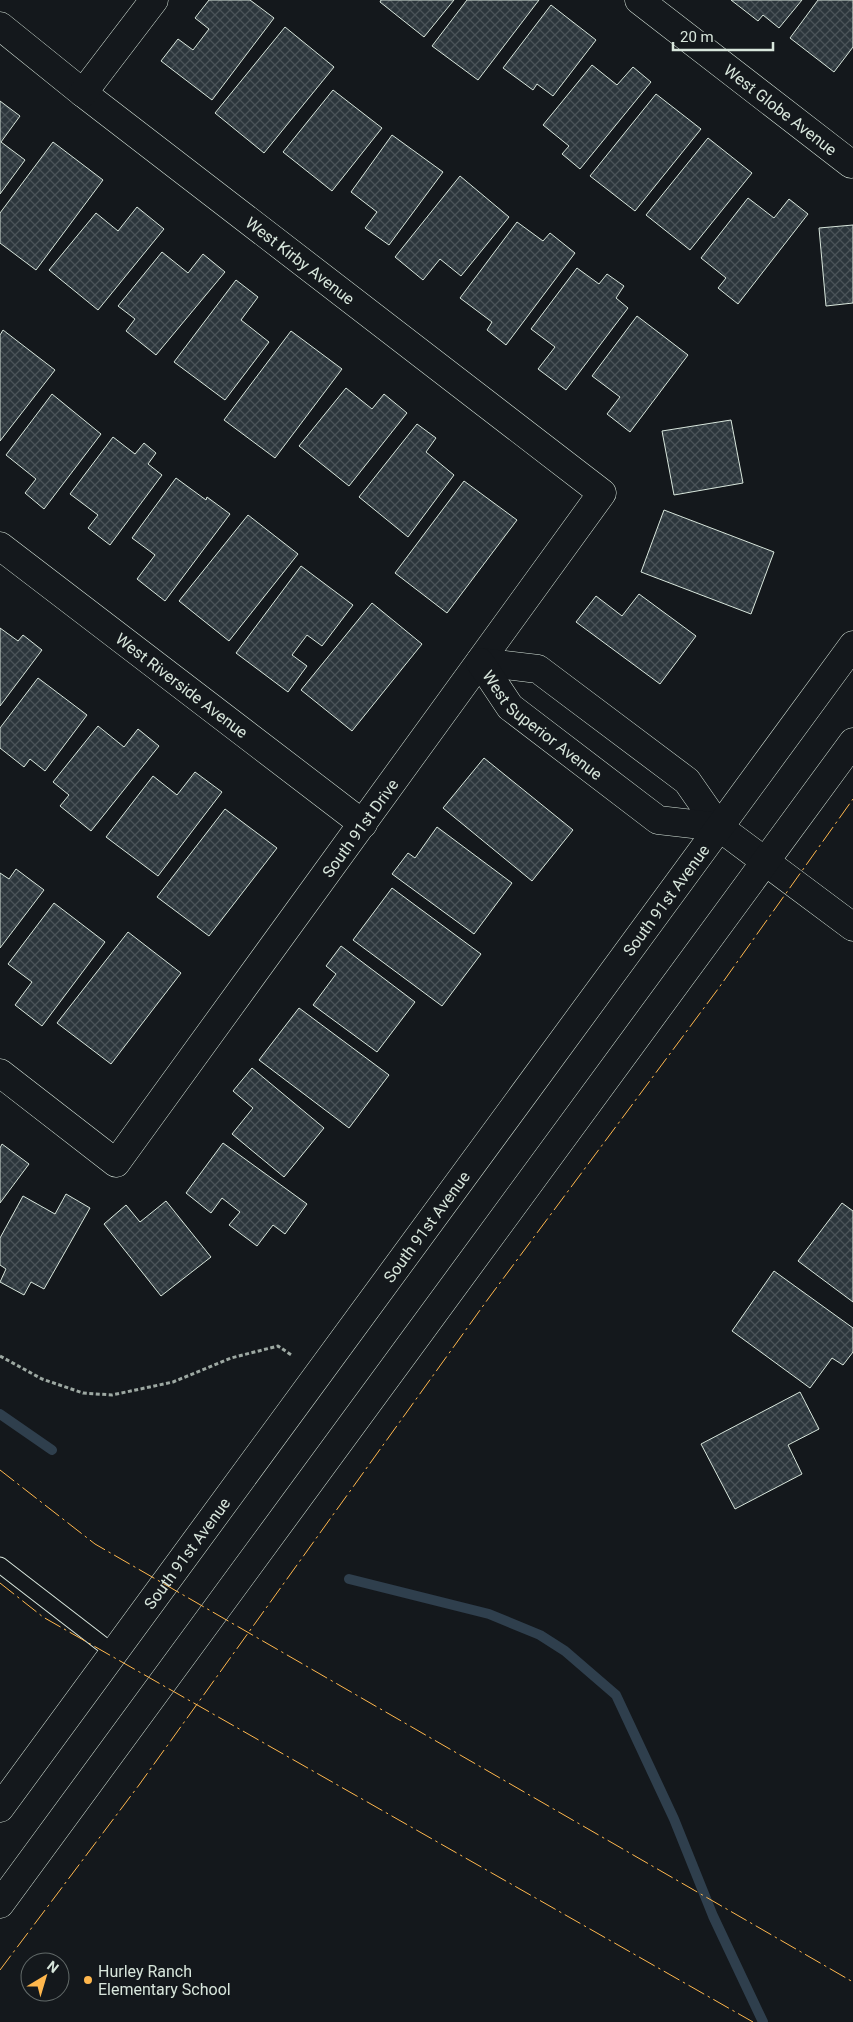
<svg xmlns="http://www.w3.org/2000/svg" width="853" height="2022" viewBox="0 0 853 2022" font-family="Roboto,sans-serif">
<defs>
<pattern id="building-cross-hatch" width="8" height="8" patternUnits="userSpaceOnUse" patternTransform="scale(1.25)"><rect width="8" height="8" fill="#2c363c"/><path d="M0 0l8 8M0 8l8-8" fill="none" stroke="#4a5358"/></pattern>
</defs>
<rect width="100%" height="100%" fill="#14181c"/>
<g fill="none" stroke-linecap="round" stroke-linejoin="round">
<!-- stream -->
<g stroke="#2f3f4d" stroke-width="10">
<path d="M0 1414 52 1450"/>
<path d="M349 1579 489 1614 540 1635 565 1651 616 1695 674 1819 713 1916 763 2022"/>
</g>
</g>
<!-- building -->
<g fill="url(#building-cross-hatch)" stroke="#d8e6dc">
<path d="M209 0H250L274 18 212 100 161 61 178 39 193 50 209 29 195 18Z"/>
<path d="M381 0H454L424 37 380 2Z"/>
<path d="M467 0H539L478 80 432 46Z"/>
<path d="M731 0H802L779 28 763 15 758 21Z"/>
<path d="M818 0H853V47L834 72 790 38Z"/>
<path d="M551 5 596 40 553 96 537 84 533 90 503 68Z"/>
<path d="M285 27 334 67 264 153 215 113Z"/>
<path d="M592 65 617 85 633 67 651 82 580 169 562 154 569 146 543 125Z"/>
<path d="M333 90 382 128 332 191 283 152Z"/>
<path d="M656 94 701 129 635 211 590 176Z"/>
<path d="M0 101 20 116 1 142 25 160 0 194Z"/>
<path d="M392 135 443 172 389 245 365 228 377 212 351 192Z"/>
<path d="M708 138 752 173 690 250 646 215Z"/>
<path d="M53 142 103 180 36 270 0 243V213Z"/>
<path d="M460 176 509 217 461 276 440 259 423 280 395 257Z"/>
<path d="M748 198 774 218 789 199 808 214 738 304 718 288 726 278 701 258Z"/>
<path d="M137 207 164 229 98 310 49 270 96 213 118 231Z"/>
<path d="M517 222 543 241 550 233 575 253 506 345 487 330 492 322 460 298Z"/>
<path d="M853 225V303L826 306 819 228Z"/>
<path d="M162 252 188 273 203 254 225 272 156 355 126 331 135 319 118 306Z"/>
<path d="M577 268 599 284 607 274 624 286 616 298 628 308 566 390 538 369 555 347 531 329Z"/>
<path d="M236 280 258 297 241 320 269 342 225 400 174 362Z"/>
<path d="M637 316 688 355 630 432 607 414 620 397 592 376Z"/>
<path d="M3 330 55 370 0 441V335Z"/>
<path d="M291 331 342 369 275 458 224 420Z"/>
<path d="M346 388 372 409 384 394 407 413 349 486 299 446Z"/>
<path d="M52 394 101 434 44 509 25 493 36 479 6 455Z"/>
<path d="M731 420 743 483 674 495 662 431Z"/>
<path d="M417 424 436 438 426 452 454 475 408 537 359 497Z"/>
<path d="M113 437 135 454 144 443 156 453 148 464 162 475 110 545 88 528 98 515 70 494Z"/>
<path d="M176 478 206 500 207 497 230 514 165 601 137 579 155 555 132 538Z"/>
<path d="M464 481 517 520 447 613 395 573Z"/>
<path d="M664 510 774 552 751 614 641 572Z"/>
<path d="M248 515 298 554 229 641 179 601Z"/>
<path d="M301 566 353 605 322 646 307 635 292 655 307 666 288 692 236 653Z"/>
<path d="M639 594 696 636 660 684 576 622 596 596 622 616Z"/>
<path d="M372 603 422 644 352 731 301 690Z"/>
<path d="M0 628 18 641 23 635 42 650 0 706Z"/>
<path d="M38 678 87 715 45 771 30 759 24 767 0 748V728Z"/>
<path d="M98 726 124 747 138 729 159 746 91 831 60 806 69 795 53 782Z"/>
<path d="M484 758 573 830 532 881 443 808Z"/>
<path d="M195 772 222 792 158 876 106 837 153 776 177 795Z"/>
<path d="M225 809 277 848 209 936 157 897Z"/>
<path d="M437 827 512 883 474 934 392 874 408 853 415 858Z"/>
<path d="M16 869 44 890 0 948V873L9 879Z"/>
<path d="M392 888 481 954 442 1006 353 940Z"/>
<path d="M54 903 105 942 42 1026 15 1005 32 982 8 964Z"/>
<path d="M128 932 181 973 111 1064 57 1023Z"/>
<path d="M341 946 415 1002 377 1052 313 1005 336 974 326 966Z"/>
<path d="M299 1008 389 1075 349 1128 259 1060Z"/>
<path d="M252 1068 324 1128 284 1177 232 1134 253 1108 233 1091Z"/>
<path d="M223 1143 307 1204 285 1234 273 1225 257 1246 229 1225 240 1212 222 1198 211 1213 186 1193Z"/>
<path d="M2 1144 29 1164 0 1203V1148Z"/>
<path d="M66 1194 90 1208 44 1289 31 1282 24 1295 0 1282 6 1269 0 1265V1238L23 1196 55 1214Z"/>
<path d="M166 1201 211 1257 161 1296 104 1224 126 1205 140 1222Z"/>
<path d="M842 1203 853 1211V1302L798 1261Z"/>
<path d="M774 1271 853 1328V1352L843 1365 832 1358 810 1388 732 1331Z"/>
<path d="M800 1392 819 1429 788 1445 802 1474 735 1509 701 1444Z"/>
</g>
<g fill="none" stroke-linecap="round" stroke-linejoin="round">
<!-- service casing -->
<g stroke="#d8e6dc" stroke-width="17">
<path id="service" d="M0 1565 114 1653"/>
</g>
<!-- minor casing -->
<g stroke="#d8e6dc" stroke-width="29">
<g id="minor">
<path id="s1" d="M639 0 851 164 853 162"/>
<path id="s2" d="M0 26 83 93 602 493 116 1163 0 1073"/>
<path d="M83 93 154 0"/>
<path id="s3" d="M0 546 363 824"/>
<path d="M480 662 538 669 687 781 719 827 853 927"/>
<path id="s4" d="M480 662 510 707 658 820 719 827"/>
</g>
</g>
<!-- secondary casing -->
<g stroke="#d8e6dc" stroke-width="29">
<g id="secondary">
<path id="s5" d="M0 1808 853 645"/>
<path d="M0 1904 853 742"/>
</g>
</g>
<!-- path -->
<path stroke="#9da8a2" stroke-width="3" stroke-dasharray="4 2.5" stroke-linecap="butt" d="M0 1356 42 1379 83 1393 112 1395 173 1382 231 1358 278 1346 293 1356"/>
<!-- service -->
<use href="#service" stroke="#14181c" stroke-width="15"/>
<!-- minor -->
<use href="#minor" stroke="#14181c" stroke-width="28"/>
<!-- secondary -->
<use href="#secondary" stroke="#14181c" stroke-width="28"/>
<!-- power -->
<g stroke="#ffb74d" stroke-width="1" stroke-dasharray="18 4 2.5 4" stroke-linecap="butt">
<path d="M0 1470 95 1544 853 1982"/>
<path d="M0 1583 43 1617 753 2022"/>
<path d="M0 1970 139 1785 488 1299 718 989 853 799"/>
</g>
</g>
<!-- markers -->
<circle fill="#ffb74d" stroke="#14181c" stroke-width="2" cx="88" cy="1980" r="5"/>
<g text-anchor="middle" stroke-width="4" stroke-linejoin="round" paint-order="stroke">
<!-- street labels -->
<g font-size="16" fill="#d8e6dc" stroke="#14181c">
<text dy="6" stroke="none"><textPath href="#s1" startOffset="179">West Globe Avenue</textPath></text>
<text dy="6" stroke="none"><textPath href="#s2" startOffset="381">West Kirby Avenue</textPath></text>
<text dy="6" stroke="none"><textPath href="#s3" startOffset="229">West Riverside Avenue</textPath></text>
<text dy="6" stroke="none"><textPath href="#s4" startOffset="90">West Superior Avenue</textPath></text>
<text transform="translate(360 828) rotate(-54)" y="6">South 91st Drive</text>
<text dy="6" stroke="none"><textPath href="#s5" startOffset="1126">South 91st Avenue</textPath></text>
<text dy="6" stroke="none"><textPath href="#s5" startOffset="721">South 91st Avenue</textPath></text>
<text dy="6" stroke="none"><textPath href="#s5" startOffset="316">South 91st Avenue</textPath></text>
</g>
<!-- poi labels -->
<g font-size="16" fill="#d8e6dc" stroke="#14181c" text-anchor="start">
<text x="98" y="1977">Hurley Ranch<tspan x="98" dy="18">Elementary School</tspan></text>
</g>
</g>
<!-- north arrow -->
<g transform="translate(45 1977) rotate(38)"><circle r="24" fill="#14181c" stroke="#626a69"/>
<path d="M0-4L9 19L0 12L-9 19Z" fill="#ffb74d"/>
<text y="-8" font-size="14" font-weight="bold" text-anchor="middle" fill="#d8e6dc">N</text>
</g>
<!-- scale -->
<path d="M673 42v8h100v-8" fill="none" stroke="#d8e6dc" stroke-width="2.5"/>
<text x="680" y="42" font-size="15" fill="#d8e6dc" stroke="#14181c" stroke-width="4" paint-order="stroke">20 m</text>
</svg>
